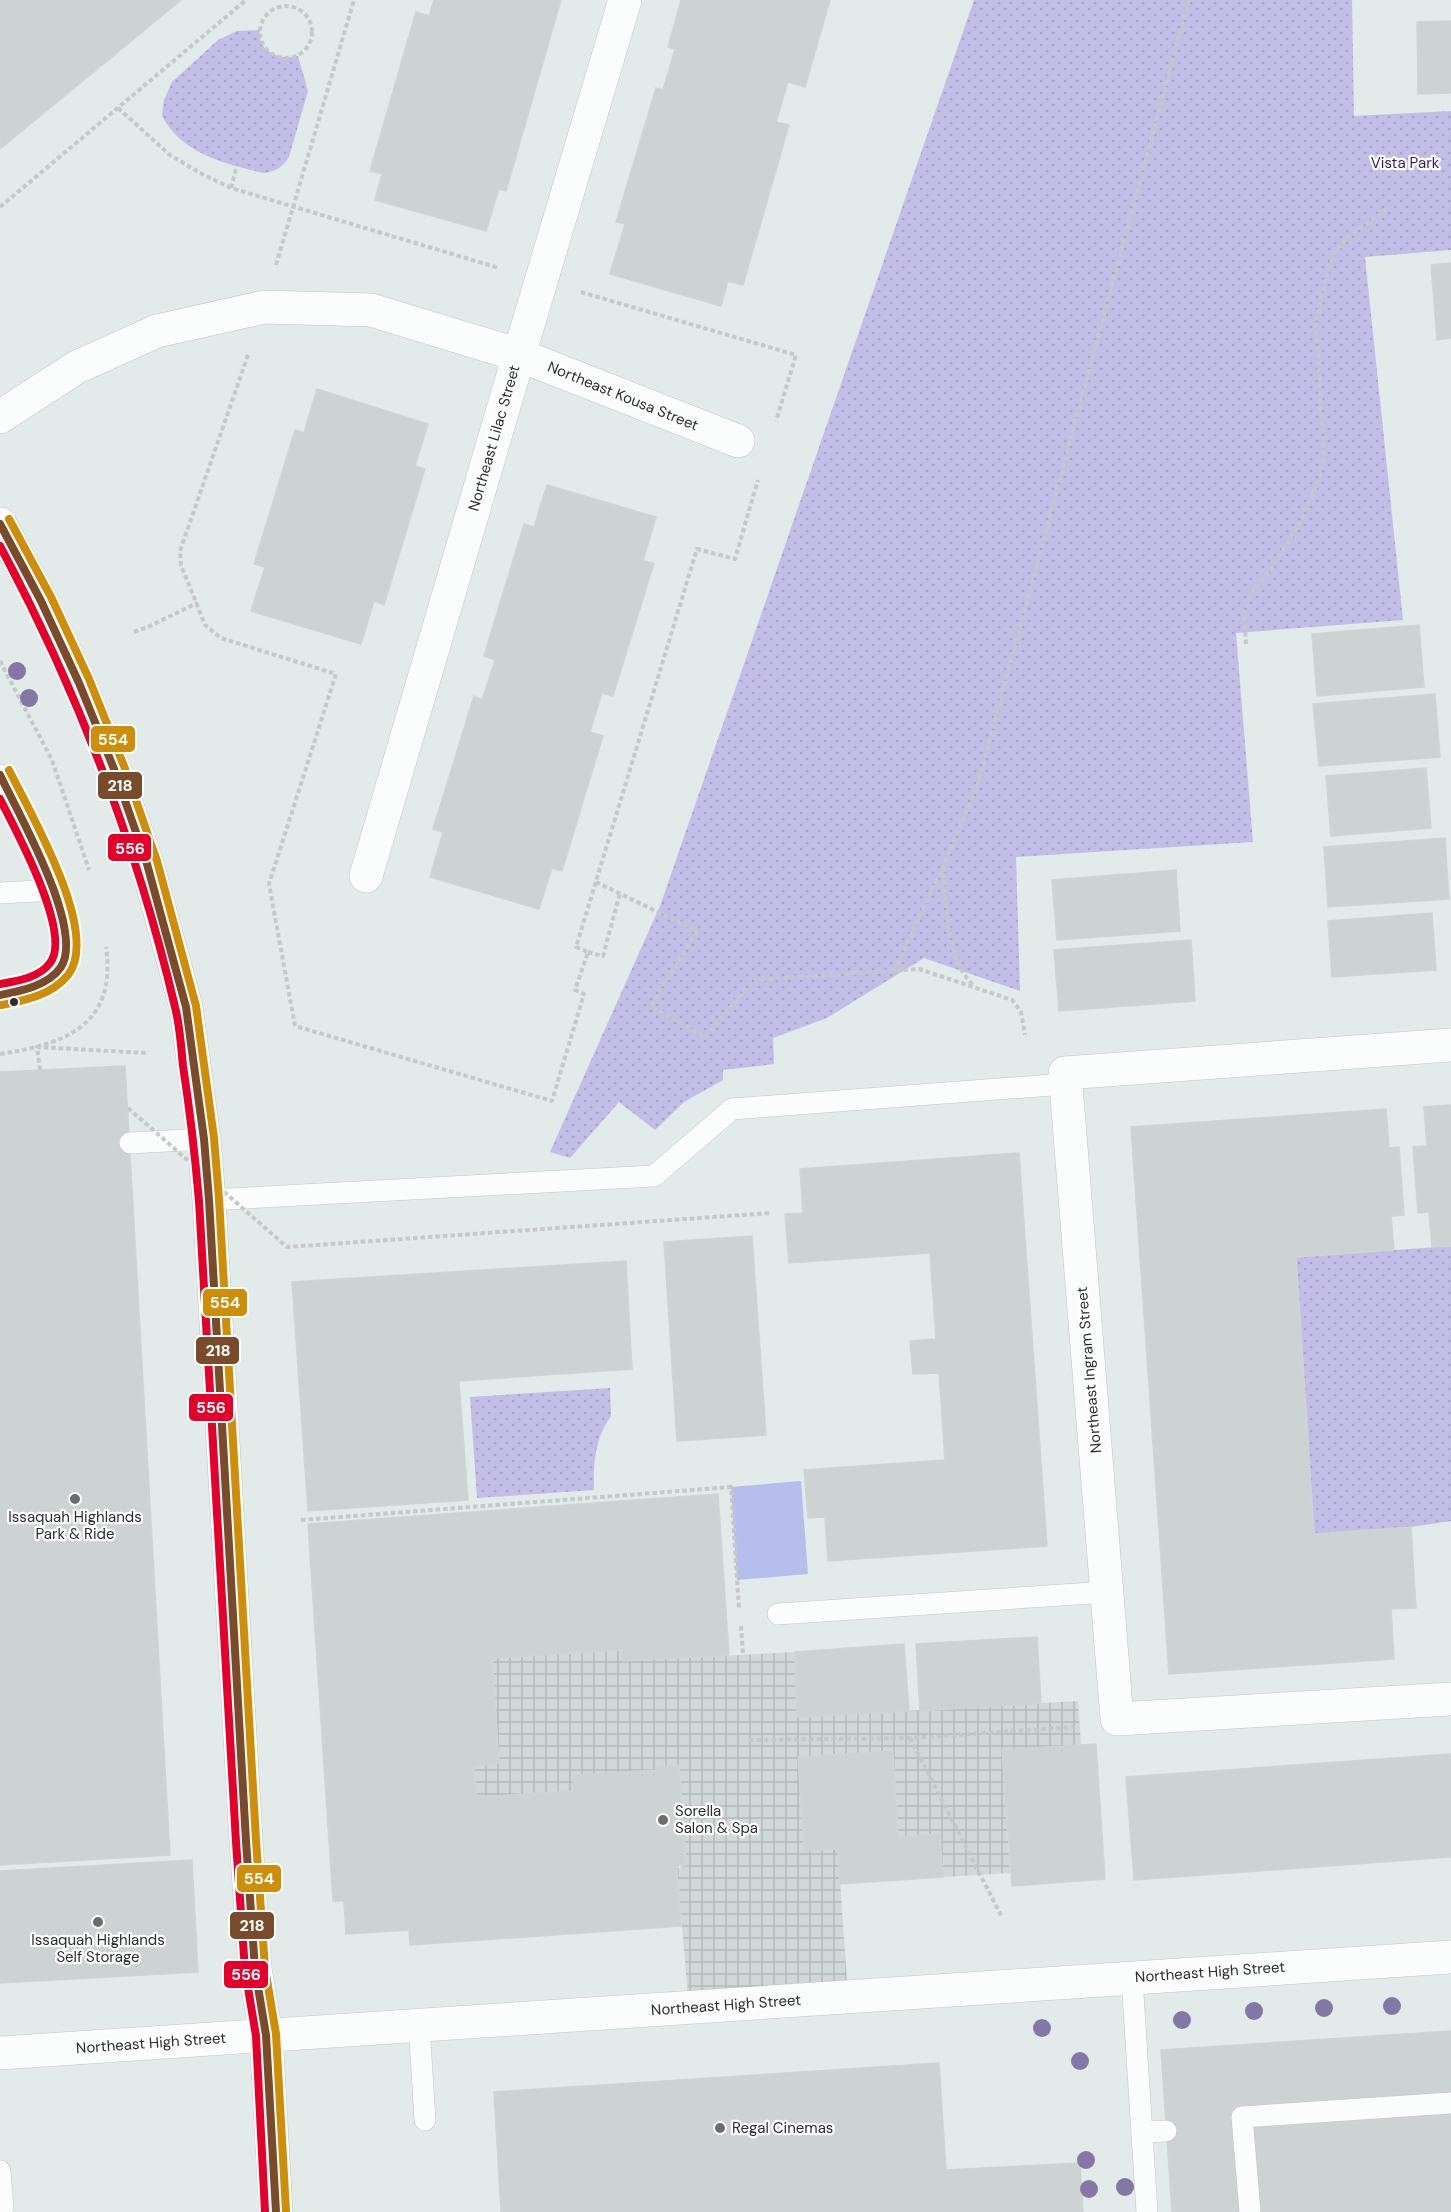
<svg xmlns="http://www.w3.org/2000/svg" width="1451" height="2212" viewBox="0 0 1451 2212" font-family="'DM Sans',sans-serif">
<defs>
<pattern id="grass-dots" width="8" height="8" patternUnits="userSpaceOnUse" patternTransform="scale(1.5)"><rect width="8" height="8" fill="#c2bee8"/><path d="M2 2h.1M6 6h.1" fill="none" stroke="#a7a3c7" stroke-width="1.8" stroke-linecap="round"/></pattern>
<pattern id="plaza-grid" width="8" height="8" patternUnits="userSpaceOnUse" patternTransform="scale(1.5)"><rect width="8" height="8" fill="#d0d8d8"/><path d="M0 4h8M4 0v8" fill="none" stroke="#b3baba"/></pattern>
</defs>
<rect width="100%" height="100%" fill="#e2eaea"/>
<!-- grass -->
<g fill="url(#grass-dots)">
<path d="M974 0H1352L1354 116 1451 111V250L1365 257 1403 620 1236 633 1253 842 1016 857 1020 991 924 958 827 1018 773 1038 774 1064 723 1070V1080L684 1102 655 1130 619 1102 570 1158 550 1152 660 906Z"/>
<path d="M260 30C257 52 280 61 298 56L308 91 289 157C282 168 276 171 264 173 225 164 182 154 162 116L164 100 172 82 218 40 237 31Z"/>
<path d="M1451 1246V1521L1411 1527 1314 1534 1296 1257Z"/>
<path d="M610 1388 611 1416C595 1438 593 1464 594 1490L477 1498 470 1397Z"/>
</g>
<!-- pitch -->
<path fill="#b8beec" d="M801 1481 808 1574 737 1580 731 1487Z"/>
<!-- plaza -->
<path fill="url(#plaza-grid)" d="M622 1650 624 1661 795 1652 798 1717 1078 1701 1081 1745 1002 1750 1010 1873 943 1877 940 1834 898 1837 892 1751 798 1757 804 1851 838 1849 848 1997 689 2007 677 1869 685 1865 678 1765 659 1767V1770L574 1775V1791L476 1797 474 1766 499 1762 492 1658Z"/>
<!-- building -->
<g fill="#cdd3d3" stroke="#ced5d5" stroke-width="1.5">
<path d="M0 0H181L0 149Z"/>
<path d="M434 0H561L506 191 499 189 486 231 375 200 382 174 370 171 416 12 429 16Z"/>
<path d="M681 0H830L805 87 788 82 776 122 789 125 743 285 728 281 721 306 610 274 625 224 616 222 656 88 663 90 675 49 668 47Z"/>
<path d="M1451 21V93L1418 94 1417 22Z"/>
<path d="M1451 263V338L1437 340 1431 265Z"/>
<path d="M317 389 428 424 415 466 425 469 384 605 374 601 361 644 251 611 265 567 254 564 295 430 304 433Z"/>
<path d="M547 485 656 517 643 561 654 563 613 696 602 693 590 732 603 736 562 871 552 868 539 909 430 877 443 832 433 829 474 696 482 700 495 660 484 656 524 524 534 527Z"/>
<path d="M1419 625 1424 687 1317 696 1312 634Z"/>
<path d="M1435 694 1440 757 1319 766 1313 704Z"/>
<path d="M1426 768 1431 828 1331 836 1326 776Z"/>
<path d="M1445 838 1449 899 1328 907 1324 847Z"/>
<path d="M1176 870 1180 931 1057 940 1052 880Z"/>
<path d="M1432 913 1436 970 1332 977 1328 921Z"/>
<path d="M1191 940 1195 1001 1059 1011 1054 950Z"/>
<path d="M125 1066 170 1855 0 1865V1072Z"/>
<path d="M1451 1105V1246L1432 1247 1429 1212 1418 1213 1413 1147 1427 1146 1424 1107Z"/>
<path d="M1386 1109 1389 1148 1399 1147 1404 1215 1391 1216 1394 1250 1296 1257 1314 1534 1411 1527 1416 1608 1391 1609 1394 1659 1169 1674 1131 1127Z"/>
<path d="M1019 1153 1047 1546 828 1561 825 1517 808 1518 804 1470 945 1460 939 1373 913 1374 910 1341 936 1339 930 1253 789 1263 785 1214 803 1213 800 1169Z"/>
<path d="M752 1236 766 1435 677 1441 664 1242Z"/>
<path d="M626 1261 632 1369 459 1381 468 1500 308 1511 292 1282Z"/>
<path d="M718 1494 729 1655 623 1661 622 1650 492 1658 499 1763 474 1766 476 1797 574 1791 573 1775 659 1770V1767L679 1765 686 1865 677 1866 681 1926 410 1945 409 1930 346 1934 344 1901H333L308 1524Z"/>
<path d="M1037 1637 1041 1703 920 1711 916 1644Z"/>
<path d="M904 1644 909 1711 797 1717 795 1652Z"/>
<path d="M1096 1744 1105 1879 1012 1886 1002 1750Z"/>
<path d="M893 1751 898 1837 940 1834 943 1877 840 1884 838 1849 804 1851 798 1757Z"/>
<path d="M1451 1754V1857L1134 1880 1126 1777Z"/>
<path d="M192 1860 198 1972 0 1983V1871Z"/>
<path d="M1451 2031V2212H1172L1161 2050Z"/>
<path d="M939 2063 946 2170 1080 2163 1083 2212H501L494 2092Z"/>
</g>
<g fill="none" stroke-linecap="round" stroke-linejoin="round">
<!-- service casing -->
<g stroke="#c3c4c4" stroke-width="22">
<g id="service">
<path d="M0 775C18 814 79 920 65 959 55 985 24 990 0 995"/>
<path d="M0 893 55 890"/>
<path d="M130 1143 204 1139"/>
<path d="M209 1200 654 1176 732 1109 1066 1084"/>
<path d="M778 1614 1107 1592"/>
<path d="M1132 1978 1147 2212"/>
<path d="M419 2025 425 2120"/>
<path d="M1142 2132 1166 2131"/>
<path d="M0 2171 3 2207"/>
<path d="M1250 2212 1242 2117 1451 2103"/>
</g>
</g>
<!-- minor casing -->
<g stroke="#c3c4c4" stroke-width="34">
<g id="minor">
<path d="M0 417 77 367 157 331 264 307 371 310 519 355 738 441"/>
<path d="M366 876 519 355 625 0"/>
<path d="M1451 1045 1065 1073 1117 1719 1451 1699"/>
</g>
</g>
<!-- tertiary casing -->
<g stroke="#c3c4c4" stroke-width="34">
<path id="tertiary" d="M0 2053 1451 1957"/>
</g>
<!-- secondary casing -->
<g stroke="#c3c4c4" stroke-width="34">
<path id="secondary" d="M0 524 41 601 79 683 114 769 147 864 186 1007 204 1139 209 1200 246 1841 255 1969 266 2035 276 2212"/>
</g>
<!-- path -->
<g stroke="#c7c8c8" stroke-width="4" stroke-dasharray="4.5 3" stroke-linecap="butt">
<circle cx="286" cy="32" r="26"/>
<path d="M118 108 170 155 202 174 231 188 499 268"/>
<path d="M231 188 237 165"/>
<path d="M0 207 246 0"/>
<path d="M276 265 354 0"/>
<path d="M581 292 796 355 776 421"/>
<path d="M248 355 180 551 181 565 205 625 221 638 336 674 269 884 295 1026 552 1101 584 994 575 990 588 952 576 947 697 549 735 559 758 480"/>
<path d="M134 632 148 627 197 603"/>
<path d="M1246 644 1244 612 1252 592 1271 569 1302 519 1319 479 1324 455 1316 324 1326 277 1335 251 1352 234 1387 209"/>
<path d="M0 661 52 760 89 870"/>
<path d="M943 866C947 904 944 957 974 986"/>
<path d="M596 882 697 931 651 1006 705 1037 754 980 919 969 1012 1000 1021 1012 1025 1035"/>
<path d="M588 952 603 956 620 893"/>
<path d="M894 971 943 866 977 787 1189 0"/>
<path d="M0 1054C66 1044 117 1025 106 947"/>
<path d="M40 1070 37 1047 146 1053"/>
<path d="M301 1520 731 1487 739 1609"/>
<path d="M741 1626 743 1655"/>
<path d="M910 1738 1002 1917"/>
<path d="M749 1740 910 1738 1075 1727"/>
</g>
<!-- service -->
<use href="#service" stroke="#fbfcfc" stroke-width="21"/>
<!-- minor -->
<use href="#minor" stroke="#fbfcfc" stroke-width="33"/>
<!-- tertiary -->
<use href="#tertiary" stroke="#fbfcfc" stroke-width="33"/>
<!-- secondary -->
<use href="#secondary" stroke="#fbfcfc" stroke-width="33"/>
<!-- path-bridge -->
<path stroke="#c7c8c8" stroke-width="4" stroke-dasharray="4.5 3" stroke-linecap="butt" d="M128 1108 287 1247 771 1213"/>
<!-- bus-1 casing -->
<g stroke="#fff" stroke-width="12">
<g id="bus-1">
<path d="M0 524 41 601 79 683 114 769 147 864 186 1007 204 1139 209 1200 246 1841 255 1969 266 2035 276 2212"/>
<path d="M0 775C18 813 85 929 61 967 48 986 21 991 0 995"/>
</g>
</g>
<!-- bus-2 casing -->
<g stroke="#fff" stroke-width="12">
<g id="bus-2">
<path d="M0 546C78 692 137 846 175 1007 180 1026 181 1046 183 1066 190 1111 195 1155 199 1201L236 1842 245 1970 256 2036 265 2212"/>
<path d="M0 799C15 829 73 934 50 963 39 978 17 981 0 984"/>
</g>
</g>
<!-- bus-3 casing -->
<g stroke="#fff" stroke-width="12">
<g id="bus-3">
<path d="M9 519 51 597 89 679 124 766 157 861 196 1006 214 1138 219 1199 256 1840 265 1968 276 2034 286 2211"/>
<path d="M2 1005C26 1000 52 995 68 975 101 933 30 813 9 770"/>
</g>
</g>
<!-- bus-1 -->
<use href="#bus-1" stroke="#7a4b2a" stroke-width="8"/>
<!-- bus-2 -->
<use href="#bus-2" stroke="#e4002b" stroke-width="8"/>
<!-- bus-3 -->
<use href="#bus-3" stroke="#ce8e09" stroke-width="8"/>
</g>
<!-- trees -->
<g fill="#8277a5">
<circle cx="17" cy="671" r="9"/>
<circle cx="29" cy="698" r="9"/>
<circle cx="1392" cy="2006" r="9"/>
<circle cx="1324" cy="2008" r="9"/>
<circle cx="1254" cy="2011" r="9"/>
<circle cx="1182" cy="2020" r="9"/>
<circle cx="1042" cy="2028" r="9"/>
<circle cx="1080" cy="2061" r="9"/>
<circle cx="1086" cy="2160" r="9"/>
<circle cx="1125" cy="2187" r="9"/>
<circle cx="1089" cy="2189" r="9"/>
</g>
<!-- markers -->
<circle fill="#2c2c2c" stroke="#fff" stroke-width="2" cx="14" cy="1002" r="5"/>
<g fill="#6c6e6e" stroke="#fff" stroke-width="2">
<circle cx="75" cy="1499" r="6"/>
<circle cx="663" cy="1820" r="6"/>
<circle cx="98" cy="1922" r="6"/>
<circle cx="720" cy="2128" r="6"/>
</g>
<g text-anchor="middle" stroke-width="4.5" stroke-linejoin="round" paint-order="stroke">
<!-- park labels -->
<g font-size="15" fill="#33196d" stroke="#fff">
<text x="1405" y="168">Vista Park</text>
</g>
<!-- street labels -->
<g font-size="15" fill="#2c2c2c" stroke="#fff">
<text transform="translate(623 396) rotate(22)" y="5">Northeast Kousa Street</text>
<text transform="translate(494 438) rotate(-74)" y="5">Northeast Lilac Street</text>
<text transform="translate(1089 1370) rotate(-95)" y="5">Northeast Ingram Street</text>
<text transform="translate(1210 1972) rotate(-4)" y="5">Northeast High Street</text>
<text transform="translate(726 2005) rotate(-4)" y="5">Northeast High Street</text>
<text transform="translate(151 2043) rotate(-4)" y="5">Northeast High Street</text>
</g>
<!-- poi labels -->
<g font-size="15" fill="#2c2c2c" stroke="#fff">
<text x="75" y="1522">Issaquah Highlands<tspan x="75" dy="17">Park &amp; Ride</tspan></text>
<text x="675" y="1816" text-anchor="start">Sorella<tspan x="675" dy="17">Salon &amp; Spa</tspan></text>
<text x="98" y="1945">Issaquah Highlands<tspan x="98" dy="17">Self Storage</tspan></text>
<text x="732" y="2133" text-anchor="start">Regal Cinemas</text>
</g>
</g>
<g stroke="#fff" stroke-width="2">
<rect x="90" y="725" width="46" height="28" rx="6" fill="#ce8e09"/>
<rect x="97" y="771" width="46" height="29" rx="6" fill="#7a4b2a"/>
<rect x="107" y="833" width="45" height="29" rx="6" fill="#e4002b"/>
<rect x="202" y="1288" width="46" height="29" rx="6" fill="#ce8e09"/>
<rect x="195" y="1336" width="45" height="29" rx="6" fill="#7a4b2a"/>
<rect x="188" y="1393" width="46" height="29" rx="6" fill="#e4002b"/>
<rect x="236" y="1864" width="46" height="29" rx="6" fill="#ce8e09"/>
<rect x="229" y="1911" width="46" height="29" rx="6" fill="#7a4b2a"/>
<rect x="223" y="1960" width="46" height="29" rx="6" fill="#e4002b"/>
</g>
<g font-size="16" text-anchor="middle" font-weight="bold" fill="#fff">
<text x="113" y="745">554</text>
<text x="120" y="791">218</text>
<text x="130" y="854">556</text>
<text x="225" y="1308">554</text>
<text x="218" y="1356">218</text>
<text x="211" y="1413">556</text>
<text x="259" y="1884">554</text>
<text x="252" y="1931">218</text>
<text x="246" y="1980">556</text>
</g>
</svg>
